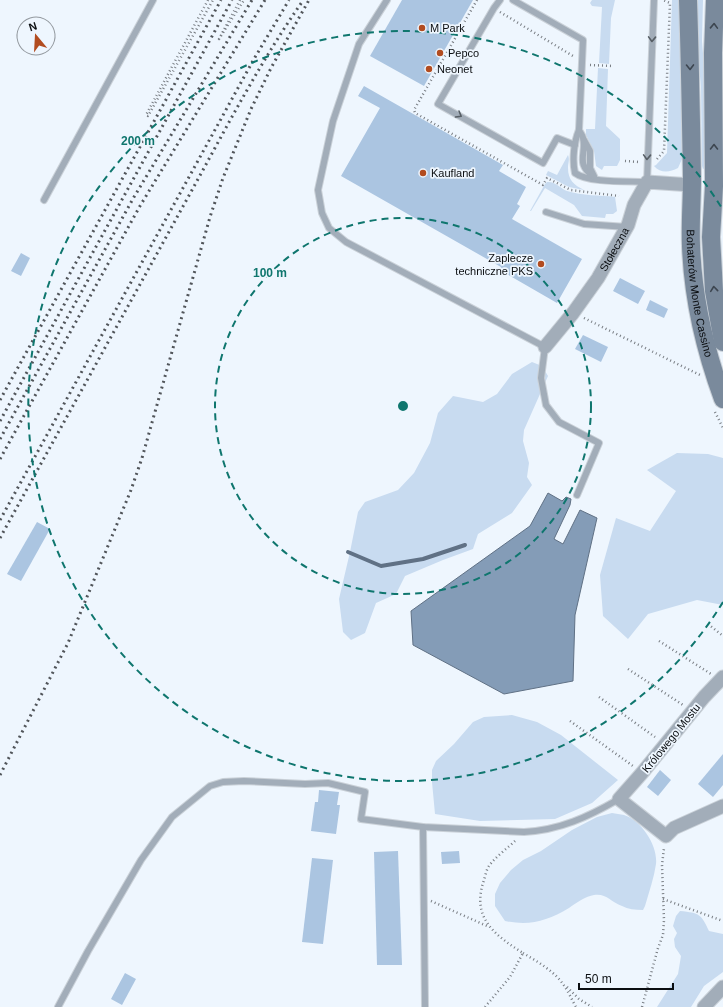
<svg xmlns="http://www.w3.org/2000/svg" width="723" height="1007" viewBox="0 0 723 1007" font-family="Arial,sans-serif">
<rect width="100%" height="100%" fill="#eef6fe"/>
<!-- green -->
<g fill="#c8dbf0">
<path d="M592 0H615L611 18 609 64 599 63 602 7 592 6 590 3Z"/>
<path d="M672 0H680L682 159 678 168C669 173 660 173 654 166L656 165 667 153Z"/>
<path d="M695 0H703L702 41 706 91V167L703 169 702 166 701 87 697 43Z"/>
<path d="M598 68 608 69 606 126 620 139V160L617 166H604L602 170 596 166 594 151 586 135V129H595Z"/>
<path d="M568 155C570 160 568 163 568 168 568 180 574 185 584 190L569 187 546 175 548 171 557 175Z"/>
<path d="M547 182C555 181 560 188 567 191 582 196 600 195 615 197L617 211 613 214H606L605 218 582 216 574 205 545 188 531 211H530L545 184Z"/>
<path d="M532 362 542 366 548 376 524 430 523 441 529 463 527 477 532 485 512 513 478 534 473 549 443 560 405 576 396 594 376 603 365 633 351 640 343 632 339 599 350 552 358 512 365 502 398 490 414 473 430 443 438 413 453 396 483 402 497 394 512 374Z"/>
<path d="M677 453 708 454 723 458V605L697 600 648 614 628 639 603 616 600 575 616 518 650 531 676 491 647 470Z"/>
<path d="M512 715 537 722 561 735 618 780 592 803 555 819 480 821 435 814 432 782V770L436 761 454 744 473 722 484 717Z"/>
<path d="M612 813C616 814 620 814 624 815 642 821 658 846 656 864 654 878 649 892 645 906L643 910C635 910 628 909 622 906 611 902 606 893 594 895 586 896 576 903 569 908 547 921 530 926 505 921L495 906V894L500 883 511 870 523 860 541 851 572 830 597 817Z"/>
<path d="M680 911C700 913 701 914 709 931L723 934V972L704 986 691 1007H657L678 974 681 956 675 947 674 939 677 933 673 926 676 916Z"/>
</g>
<!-- water -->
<path fill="#849cb7" stroke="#607185" d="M548 493 562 501 566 497 571 499 570 505 554 539 563 544 580 510 597 518 575 615 573 681 504 694 413 645 411 611 530 526Z"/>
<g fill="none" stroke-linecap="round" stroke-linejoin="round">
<!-- stream -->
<path stroke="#607185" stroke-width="4" d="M348 552 381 566 423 559 465 545"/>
</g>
<!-- building -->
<g fill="#abc5e1">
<path d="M402 0H473L424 86 370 56Z"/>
<path d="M364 86 503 165 499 171 526 187 517 204 520 206 512 219 582 259 557 303 500 270 501 267 341 176 380 108 358 96Z"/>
<path d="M21 253 30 258 21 276 11 271Z"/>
<path d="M620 278 645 291 638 304 613 291Z"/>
<path d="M650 300 668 309 664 318 646 310Z"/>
<path d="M583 335 608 347 601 362 575 349Z"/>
<path d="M37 522 50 529 21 581 7 574Z"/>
<path d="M723 754V785L713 797 698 784Z"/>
<path d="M660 770 671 780 658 796 647 787Z"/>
<path d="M319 790 339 792 337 805H340L336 834 311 831 315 802H318Z"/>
<path d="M398 851 402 965H377L374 852Z"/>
<path d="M459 851 460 863 442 864 441 852Z"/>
<path d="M312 858 333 860 323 944 302 942Z"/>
<path d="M125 973 136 979 122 1005 111 999Z"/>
</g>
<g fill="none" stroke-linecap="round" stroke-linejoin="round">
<!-- lane casing -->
<g stroke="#cad1d8" stroke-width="8">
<g id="lane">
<path d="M387 0 359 44 333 121 318 190 322 213 329 228 346 242 545 347 541 378 546 405 559 422 599 443 577 495"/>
<path d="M500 0 494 8 438 104 543 163 557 138 575 145"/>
<path d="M513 0 583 40 579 130C574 142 572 160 575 173 588 183 629 181 647 182L654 0"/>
<path d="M579 130C580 132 583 136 583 138 587 154 575 163 593 176"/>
<path d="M584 140 590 151V168L594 176"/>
<path d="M44 200 153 0"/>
<path d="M546 212 584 224 627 227"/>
<path d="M423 827 425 1007"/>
<path d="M58 1007 88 951 141 860 172 817 210 786 223 782 244 781 305 784 328 783 365 792 361 819 423 827 524 832C560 830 588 817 619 799"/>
</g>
</g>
<!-- street casing -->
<g stroke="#cad1d8" stroke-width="15">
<g id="street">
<path id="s1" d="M545 347 573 313 598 278 628 225 634 205 647 182 692 185"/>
<path d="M723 677 704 697 642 773 619 799 666 836 674 828 723 806"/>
<path d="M704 1007 723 987"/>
</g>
</g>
<!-- secondary casing -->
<g stroke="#cad1d8" stroke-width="20">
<g id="secondary">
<path id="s2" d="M688 0C690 60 691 119 692 179 692 201 690 223 691 246 693 299 705 350 723 399"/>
<path d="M715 0 713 53 714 186 711 237 714 291 723 342"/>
</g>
</g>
<!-- path -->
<g stroke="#797e84" stroke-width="2.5" stroke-dasharray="1 3" stroke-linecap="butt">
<path d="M208 0 146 115 148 116 213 0"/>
<path d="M240 0 219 39 244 0"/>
<path d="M477 0 414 110 415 113 543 185 547 178 571 190 619 196"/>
<path d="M500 12 573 56"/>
<path d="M590 65 613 66"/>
<path d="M657 159 664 151 670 3 663 0"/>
<path d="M625 161 639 162"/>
<path d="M584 318 700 375"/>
<path d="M715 412 723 428"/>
<path d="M708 624 723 636"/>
<path d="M659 641 711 674"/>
<path d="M628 669 683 705"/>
<path d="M599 697 655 737"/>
<path d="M570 721 633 766"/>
<path d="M663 899 723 921"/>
<path d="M431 901 487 926"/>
<path d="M523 953C538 962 556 972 565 987 569 993 572 1000 576 1007"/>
<path d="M567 987 579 999 592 1007"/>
<path d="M485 1007 510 977 523 953C496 936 472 919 483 883 485 878 486 870 489 866 494 858 509 847 516 840"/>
<path d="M642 1007 658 948 663 935 664 920 662 865 664 848"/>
</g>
<!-- lane -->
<use href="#lane" stroke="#a2adb9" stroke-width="6"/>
<!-- street -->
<use href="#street" stroke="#a2adb9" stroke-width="13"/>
<!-- secondary -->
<use href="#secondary" stroke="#7a8a9c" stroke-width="18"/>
<!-- rail -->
<g stroke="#51555a" stroke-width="3" stroke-dasharray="2 4" stroke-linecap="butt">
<path d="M0 400 221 0"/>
<path d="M0 421 232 0"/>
<path d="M0 439 134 197 252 0"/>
<path d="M0 459 140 206 265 0"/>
<path d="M0 520 254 59 289 0"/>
<path d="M0 538C60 429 121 319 181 210 220 140 256 68 302 2"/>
<path d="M0 775 68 643 131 490 142 458 210 217 223 178 251 109 271 68 309 0"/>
</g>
</g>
<!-- one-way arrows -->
<defs><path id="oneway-chevron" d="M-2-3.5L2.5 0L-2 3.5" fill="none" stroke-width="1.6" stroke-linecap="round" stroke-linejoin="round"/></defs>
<g stroke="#3d4650">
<use href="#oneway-chevron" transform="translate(714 26) rotate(-88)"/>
<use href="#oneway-chevron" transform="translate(690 67) rotate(89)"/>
<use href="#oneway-chevron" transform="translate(714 147) rotate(-90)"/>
<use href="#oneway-chevron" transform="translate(714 289) rotate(-96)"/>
</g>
<g stroke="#565e65">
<use href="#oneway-chevron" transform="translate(652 39) rotate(92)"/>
<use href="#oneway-chevron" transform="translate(459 115) rotate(30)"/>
<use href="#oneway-chevron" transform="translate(647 157) rotate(92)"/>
</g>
<!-- distance rings -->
<g fill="none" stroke="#0f766e" stroke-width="2" stroke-dasharray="7 5">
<circle cx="403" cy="406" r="188"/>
<path d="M723 602A375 375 0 1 1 723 210"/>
</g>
<!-- markers -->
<g fill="#b24c20" stroke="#eef6fe" stroke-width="1.5">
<circle cx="422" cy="28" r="4"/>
<circle cx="440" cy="53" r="4"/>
<circle cx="429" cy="69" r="4"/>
<circle cx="423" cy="173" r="4"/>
<circle cx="541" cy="264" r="4"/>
</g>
<g text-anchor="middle" stroke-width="3.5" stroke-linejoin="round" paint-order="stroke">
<!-- poi labels -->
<g font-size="11" fill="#0b0e11" stroke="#eef6fe" text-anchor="start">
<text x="430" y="32">M Park</text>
<text x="448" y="57">Pepco</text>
<text x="437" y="73">Neonet</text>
<text x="431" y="177">Kaufland</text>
<text x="533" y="262" text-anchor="end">Zaplecze<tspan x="533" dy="13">techniczne PKS</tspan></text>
</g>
<!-- street labels -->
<g font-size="11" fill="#0b0e11" stroke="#eef6fe">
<text dy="4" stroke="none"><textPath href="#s1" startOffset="120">Stołeczna</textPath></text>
<text dy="4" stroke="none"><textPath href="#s2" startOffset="294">Bohaterów Monte Cassino</textPath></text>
<text transform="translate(671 738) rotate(-51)" y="4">Królowego Mostu</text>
</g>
</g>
<circle cx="403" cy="406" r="6" fill="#0f766e" stroke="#eef6fe" stroke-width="2"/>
<g font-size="12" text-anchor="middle" font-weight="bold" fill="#0f766e" stroke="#eef6fe" stroke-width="3.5" stroke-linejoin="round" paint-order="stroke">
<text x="138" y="145">200 m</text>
<text x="270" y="277">100 m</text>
</g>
<!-- north arrow -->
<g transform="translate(36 36) rotate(342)"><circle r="19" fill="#eef6fe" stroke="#93999f"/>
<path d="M0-3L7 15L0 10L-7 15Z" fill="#b24c20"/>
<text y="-6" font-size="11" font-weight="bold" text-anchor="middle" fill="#0b0e11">N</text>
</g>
<!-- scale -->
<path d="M579 983v6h94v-6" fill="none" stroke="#0b0e11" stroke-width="2"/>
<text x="585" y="983" font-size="12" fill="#0b0e11" stroke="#eef6fe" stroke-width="3" paint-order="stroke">50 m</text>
</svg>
